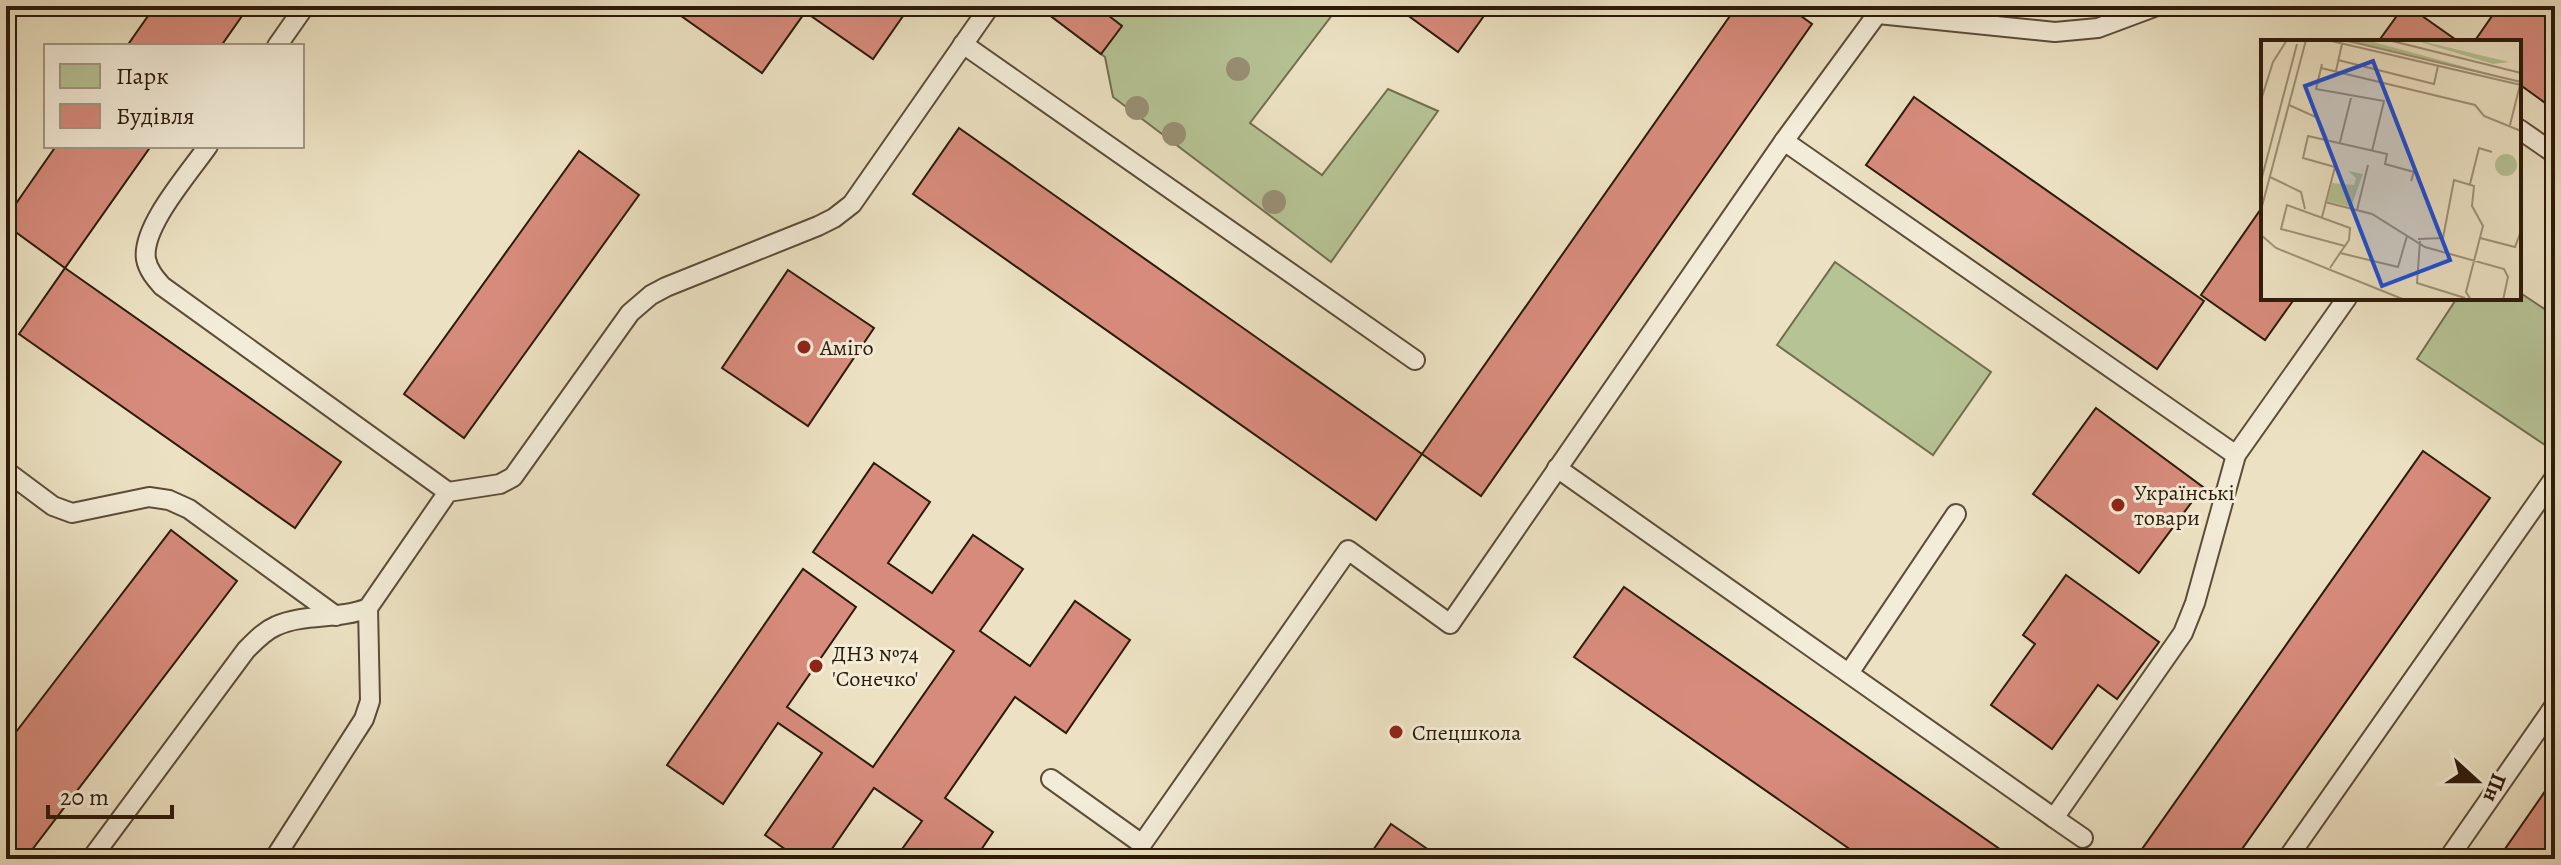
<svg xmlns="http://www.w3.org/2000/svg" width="2561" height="865" viewBox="0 0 2561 865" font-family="Alegreya,serif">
<rect width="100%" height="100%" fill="#ece2c3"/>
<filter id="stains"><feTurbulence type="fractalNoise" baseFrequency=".0025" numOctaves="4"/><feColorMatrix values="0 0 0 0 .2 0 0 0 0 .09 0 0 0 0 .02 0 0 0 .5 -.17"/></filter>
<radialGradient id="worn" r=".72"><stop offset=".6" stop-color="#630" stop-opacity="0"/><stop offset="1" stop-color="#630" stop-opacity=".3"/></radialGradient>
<!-- green -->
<g fill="#b6c395" stroke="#716e4f" stroke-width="2">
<path d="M1038 6H1339L1250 123 1322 175 1388 89 1438 111 1331 262 1113 97 1105 57Z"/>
<path d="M1835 262 1991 372 1933 455 1777 345Z"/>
<path d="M2519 292 2555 316V430L2545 445 2417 359 2457 298H2519Z"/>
</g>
<!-- building -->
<g fill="#d78b7c" stroke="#2c1a09" stroke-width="2">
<path d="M155 6H249L221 46H127Z"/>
<path d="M667 6H806L808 8 762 73Z"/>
<path d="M818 6H910L873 59 811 16Z"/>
<path d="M1048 6H1096L1122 26 1101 54 1044 11Z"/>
<path d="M1395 6H1491L1458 52Z"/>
<path d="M1737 6H1787L1812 24 1481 496 1422 454Z"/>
<path d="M2404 6H2408L2459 42H2378Z"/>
<path d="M2499 6H2544L2555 13V110L2519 84V42H2474Z"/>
<path d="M1914 97 2204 301 2157 369 1866 165Z"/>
<path d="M959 128 1422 454 1376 520 913 194Z"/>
<path d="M56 146H151L65 268 6 225V218Z"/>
<path d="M579 151 639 195 464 438 404 394Z"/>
<path d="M2263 206V298H2295L2265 340 2201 295Z"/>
<path d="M65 268 341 462 295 528 19 334Z"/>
<path d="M788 270 874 328 808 426 722 368Z"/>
<path d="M2096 408 2203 487 2139 573 2033 494Z"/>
<path d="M2423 451 2490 498 2235 859H2135Z"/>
<path d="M874 463 930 502 888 563 932 593 973 535 1023 569 980 631 1030 666 1075 601 1130 640 1066 733 1015 697 945 798 993 832 975 859H895L922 821 874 788 825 859H799L765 835 822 753 778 723 723 804 667 765 803 569 856 607 787 707 873 767 954 651 813 552Z"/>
<path d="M171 530 237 581 25 859H6V745Z"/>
<path d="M2066 575 2159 642 2117 699 2098 685 2052 749 1991 705 2035 644 2023 635Z"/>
<path d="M1624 587 2014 859H1864L1574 657Z"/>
<path d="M2555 777V859H2498Z"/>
<path d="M1391 824 1442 859H1367Z"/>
</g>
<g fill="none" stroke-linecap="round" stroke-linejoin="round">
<!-- service casing -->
<g stroke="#5c4c38" stroke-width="22">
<g id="service">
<path d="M1878 14 2055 32 2098 28 2157 6"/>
<path d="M963 44 1415 360"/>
<path d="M277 46 305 6"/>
<path d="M2519 129 2555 154"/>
<path d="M1784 141 2236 455"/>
<path d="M208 146C190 172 141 227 146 259 148 270 155 278 162 286L448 492"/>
<path d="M1557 468 2054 818 2183 633 2195 603 2236 455 2347 298"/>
<path d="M6 471 53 506 72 513 149 497 169 500 189 509 336 616"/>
<path d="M1849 673 1956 514"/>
<path d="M1051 779 1142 844 1348 550 1450 624 1784 141 1883 6"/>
<path d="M2054 818 2083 838"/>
<path d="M91 859 246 650C255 641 264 631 276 626 304 613 339 620 368 608L448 492 500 484 513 477 630 313 651 295 666 287 818 226 834 218 852 204 990 6"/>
<path d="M274 859 364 719 370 701 368 608"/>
<path d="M2287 859 2555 477"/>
<path d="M2448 859 2555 705"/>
</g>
</g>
<!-- service -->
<use href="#service" stroke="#f3ecd8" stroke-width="18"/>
</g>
<!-- trees -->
<g fill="#999074">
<circle cx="1238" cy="69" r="12"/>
<circle cx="1137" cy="108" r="12"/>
<circle cx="1174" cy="134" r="12"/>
<circle cx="1274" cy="202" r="12"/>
</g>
<!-- markers -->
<g fill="#8f2418" stroke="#f3ecd8" stroke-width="3">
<circle cx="804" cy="347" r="8"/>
<circle cx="2118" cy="505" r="8"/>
<circle cx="816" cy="666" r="8"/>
<circle cx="1396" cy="732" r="8"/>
</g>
<g text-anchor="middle" stroke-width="6" stroke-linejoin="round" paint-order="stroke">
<!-- poi labels -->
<g font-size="22" fill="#2c1a09" stroke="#f3ecd8" text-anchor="start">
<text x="820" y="355">Аміго</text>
<text x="2134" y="500">Українські<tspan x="2134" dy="25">товари</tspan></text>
<text x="832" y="661">ДНЗ №74<tspan x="832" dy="25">'Сонечко'</tspan></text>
<text x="1412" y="740">Спецшкола</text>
</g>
</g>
<!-- overview -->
<g transform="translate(2261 40)">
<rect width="260" height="260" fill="#ece2c3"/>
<path d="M72 0H105L260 42 129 10ZM153 0H156L248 22 232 24ZM234 125a11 11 0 1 1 22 0a11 11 0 1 1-22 0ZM87 131 102 134 90 167 66 161 71 143 93 145 95 138Z" fill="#b6c395"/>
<path fill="none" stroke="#9f9279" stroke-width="2" d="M66 0 260 45M83 0 260 42M127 0 260 33M77 20 173 44 177 26M61 24 55 49 123 61 111 111M60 28 214 65 223 76 260 91M75 31 81 4M1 57 12 22 26 0M28 65 57 78 66 99M249 85 259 45M79 102 90 58M9 137 40 152 44 169M0 141 36 4M209 144 218 108 231 112M64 162 111 174 164 207 243 229 247 237 242 260M0 170 45 0M96 170 107 125M61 177 74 127 42 118 47 96 126 114 124 124 153 132 150 141M0 195 15 208 144 260M219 198 254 207 260 191M157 199 182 198 193 140 213 146 211 166 222 186 205 252 210 260M159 201 156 243 204 258M79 213 84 206 88 200 89 188 26 165 20 189 84 206M69 228 79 213 137 227 146 196"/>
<path fill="#1d4ed8" fill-opacity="0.15" stroke="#1d4ed8" stroke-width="4" d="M112 21 189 220 121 246 44 46Z"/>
<rect width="260" height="260" fill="none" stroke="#2c1a09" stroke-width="4"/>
</g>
<!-- margin -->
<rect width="2561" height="865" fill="none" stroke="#ece2c3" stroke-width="32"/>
<rect x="8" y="8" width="2545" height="849" fill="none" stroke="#2c1a09" stroke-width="4"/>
<rect x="16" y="16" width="2529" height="833" fill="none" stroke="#2c1a09" stroke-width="2"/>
<!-- legend -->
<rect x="44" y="44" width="260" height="104" fill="#f3ecd8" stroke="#a39885" stroke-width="2"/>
<rect x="60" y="64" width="40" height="24" fill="#b6c395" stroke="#a39885" stroke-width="2"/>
<text x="116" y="84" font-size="24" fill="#2c1a09">Парк</text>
<rect x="60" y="104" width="40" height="24" fill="#d78b7c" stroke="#a39885" stroke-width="2"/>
<text x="116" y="124" font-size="24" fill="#2c1a09">Будівля</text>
<!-- north arrow -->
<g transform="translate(2477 781) rotate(111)" stroke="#f3ecd8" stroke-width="6" paint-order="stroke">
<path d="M0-6L14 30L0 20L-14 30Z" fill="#2c1a09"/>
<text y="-12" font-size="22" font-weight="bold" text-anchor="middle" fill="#2c1a09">Пн</text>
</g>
<!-- scale -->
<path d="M48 805v12h124v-12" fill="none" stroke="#2c1a09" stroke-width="4"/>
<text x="60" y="805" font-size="24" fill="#2c1a09" stroke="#f3ecd8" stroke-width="6" paint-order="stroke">20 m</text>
<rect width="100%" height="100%" filter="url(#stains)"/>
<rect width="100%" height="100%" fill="url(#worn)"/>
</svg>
